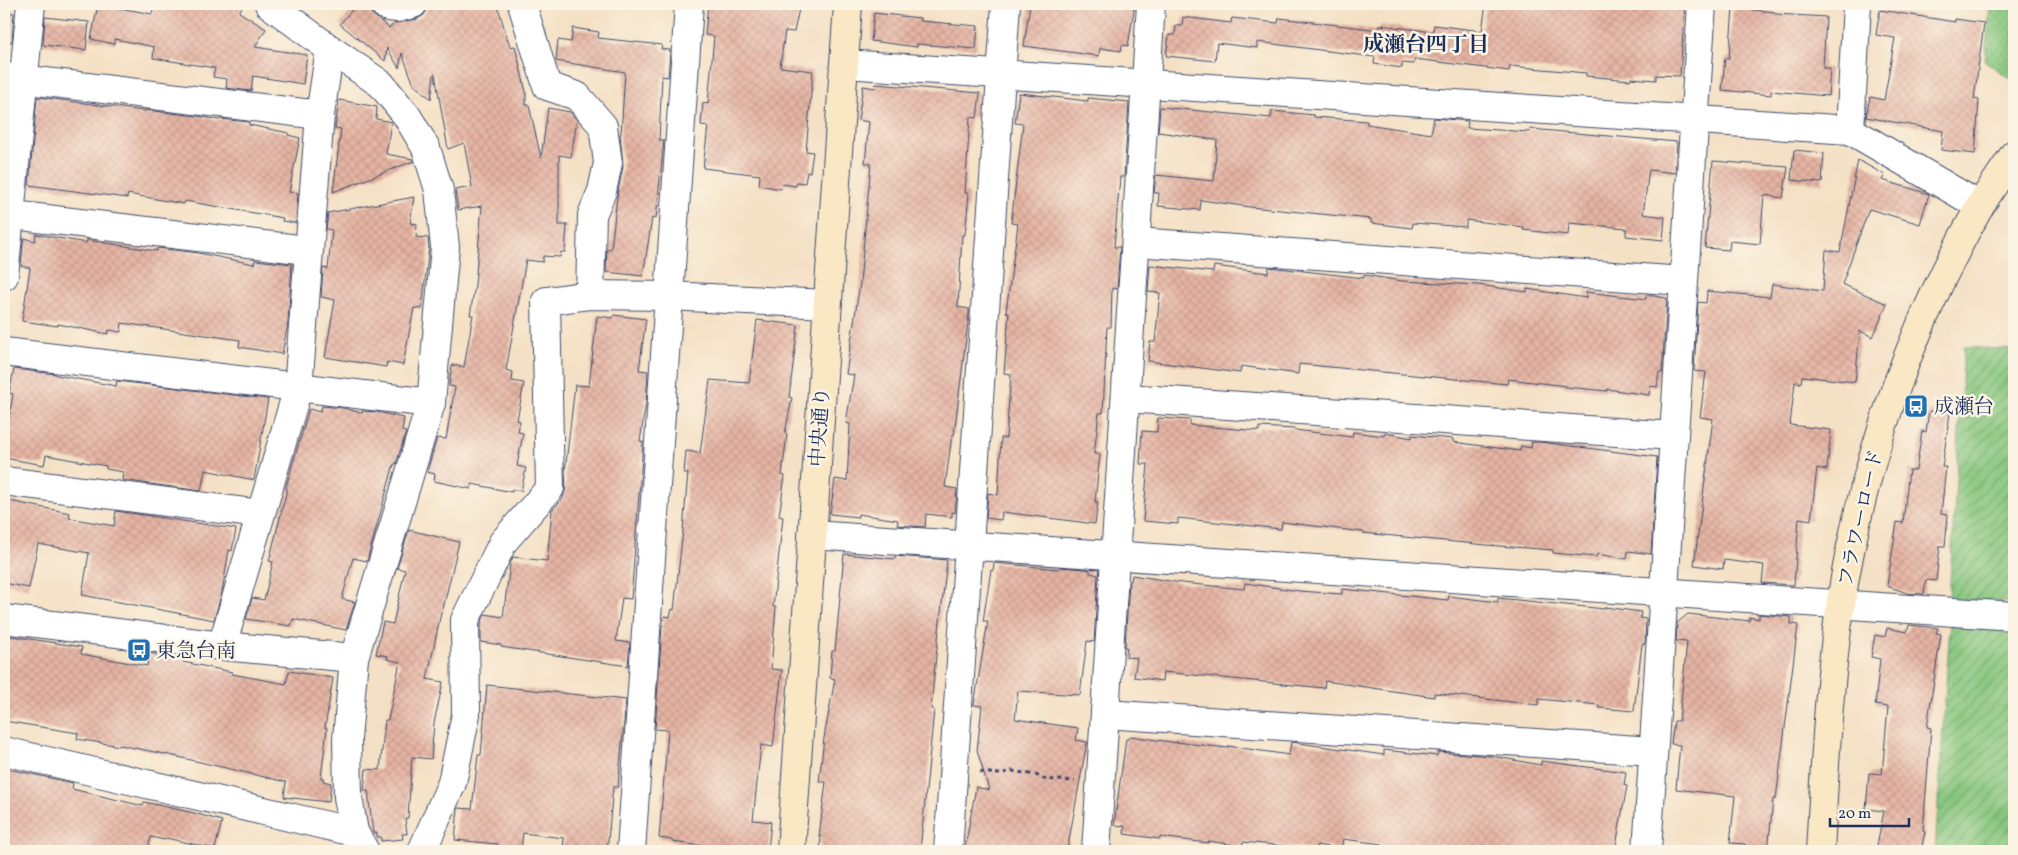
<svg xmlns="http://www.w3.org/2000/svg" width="2018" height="855" viewBox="0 0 2018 855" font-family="Vollkorn,'Noto Serif JP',serif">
<defs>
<pattern id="grass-dots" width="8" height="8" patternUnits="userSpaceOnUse" patternTransform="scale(1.25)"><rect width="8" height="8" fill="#86c67d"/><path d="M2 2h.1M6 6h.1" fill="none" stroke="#6da16a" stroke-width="1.8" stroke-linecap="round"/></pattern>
<pattern id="garden-furrows" width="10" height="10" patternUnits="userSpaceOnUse" patternTransform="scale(1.25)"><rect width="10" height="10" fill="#86c67d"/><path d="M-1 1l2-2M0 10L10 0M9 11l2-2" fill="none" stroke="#6da16a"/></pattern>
<pattern id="building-cross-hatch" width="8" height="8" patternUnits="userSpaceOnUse" patternTransform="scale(1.25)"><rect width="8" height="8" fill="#e6b4a3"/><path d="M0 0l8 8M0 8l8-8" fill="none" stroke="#c59b8f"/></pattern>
</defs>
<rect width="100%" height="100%" fill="#fcf5e5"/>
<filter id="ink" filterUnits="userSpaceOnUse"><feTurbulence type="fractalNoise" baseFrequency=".02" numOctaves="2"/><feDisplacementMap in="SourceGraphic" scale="10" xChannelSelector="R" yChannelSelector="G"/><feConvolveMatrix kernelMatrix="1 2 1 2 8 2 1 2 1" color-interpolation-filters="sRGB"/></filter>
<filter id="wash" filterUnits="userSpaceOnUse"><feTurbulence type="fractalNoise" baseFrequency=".0096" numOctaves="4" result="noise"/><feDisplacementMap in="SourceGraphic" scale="20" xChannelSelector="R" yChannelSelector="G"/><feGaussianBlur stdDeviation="1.12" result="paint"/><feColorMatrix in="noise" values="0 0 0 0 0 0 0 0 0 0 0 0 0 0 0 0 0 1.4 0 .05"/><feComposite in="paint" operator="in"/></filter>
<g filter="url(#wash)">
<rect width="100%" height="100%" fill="#f4e0c4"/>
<!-- grass -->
<path fill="url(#grass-dots)" stroke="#507a6e" d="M1990 4H2014V81L1985 61Z"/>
<!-- garden -->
<g fill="url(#garden-furrows)" stroke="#507a6e">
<path d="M1964 347 2014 350V603L1949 599Z"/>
<path d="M1950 625 2014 629V851H1935Z"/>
</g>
<g id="blocks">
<!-- building -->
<g fill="url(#building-cross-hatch)">
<path d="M98 4 152 14 154 4H244L239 12 266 29 255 47 307 55 303 84 253 76 251 91 226 88 227 79 213 77 215 68 153 58 154 47 115 39 114 44 91 39Z"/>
<path d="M357 4H360L389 28 395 23 417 19 424 15 428 7 441 4H497L510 47 515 46 526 92V105H529L541 158 548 108 570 112 577 120 571 157 559 155V225H567L565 252H561L560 257 543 256V262L526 260 506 370 513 372 512 381 524 383 517 420 520 421 518 432 523 433 517 466 526 468 521 491 512 489V492L472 484 471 489 434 481 435 474 427 472 437 438 446 439 455 387 449 386 452 365 464 367 473 315H470L475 285 482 206 458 210 455 190 472 187 464 143 448 149 435 74H434L431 99 414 85 402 53 399 68 387 48 385 61 340 24Z"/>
<path d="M708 4H800L794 32 785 31 780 67 813 71 806 151 813 152 810 172H807L805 183 797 182 796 186 782 184 781 189 759 185 760 175 703 168 708 126 701 125 703 103 708 104 714 36 705 35Z"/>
<path d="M1030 4H1135L1128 46 1122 45 1121 51 1100 48 1099 56 1024 46Z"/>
<path d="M1486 4H1685L1680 76 1656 75V80L1631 78 1630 80 1586 76V73L1510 66 1509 71 1415 59 1414 64 1402 63V68L1374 64 1375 57 1257 42V48L1217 43 1215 61 1166 56 1169 35H1175L1176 26H1182L1183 17 1231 23 1232 18 1278 23 1279 18 1379 30 1380 25 1433 32 1434 25 1482 31Z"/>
<path d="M1733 8 1775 12V14L1826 17 1823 68H1830L1828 96 1771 91V95L1722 90 1725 58H1729Z"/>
<path d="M1880 10 1955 22V19L1984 23 1974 99 1979 100 1975 154 1941 150 1943 131 1866 117 1870 97 1884 100 1895 38 1876 35Z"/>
<path d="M4 12 14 13 12 42 4 41Z"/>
<path d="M874 13 920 18V21L978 26 976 49 917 44V47L871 41Z"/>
<path d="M45 17 89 22 86 50 43 45Z"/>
<path d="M573 28 599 32 598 38 662 45 661 49 670 50 668 77 662 76 659 140H664L656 219 652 218 643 276 606 272 607 249H611L617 197 623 166 620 134H621L625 72 556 61 558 40 571 42Z"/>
<path d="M876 84 980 93 977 118 970 117 965 193H969L965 235H962L958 307 969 309V314L954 435H952L945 487 957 489 955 513 952 512V517L926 514 925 527 897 525 898 520 858 514V517L830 514 835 479 847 481 850 424 846 423 854 375 846 374 860 283 871 163H865L869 122 858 120 863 86 875 88Z"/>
<path d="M1019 93 1088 101V98L1129 102 1124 177H1120L1114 247H1120L1117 289 1112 288 1111 327H1107L1103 413H1099L1094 454H1100L1095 502H1098L1095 524 1002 512 1001 520 986 518 988 493 998 495 1001 438H1006L1011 374 1004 373 1009 313 1006 312 1018 224 1011 223 1023 124 1015 123Z"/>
<path d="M37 97 145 111V110L197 116 219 120 220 119 249 122V125L289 133 288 135 300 138 289 192 298 193 296 223 282 221 283 218 185 201 184 204 128 194 127 198 29 185Z"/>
<path d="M339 100 377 107 376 119 391 122 386 154 413 159 414 161 333 192 341 129 335 128Z"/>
<path d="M1160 107 1271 118 1272 111 1314 115V117L1367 121V124L1431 134 1434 118 1468 121 1467 128 1529 132 1530 129 1677 142 1675 173 1649 170 1643 214 1665 217 1663 240 1626 236V228L1569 223 1568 235 1523 230 1524 227 1466 220V227L1413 223 1412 228 1371 223V219L1250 207 1201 200 1200 210 1158 206 1159 193H1154L1156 175 1214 181 1217 140 1158 132Z"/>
<path d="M1794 150 1824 153 1822 183 1791 180Z"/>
<path d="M1858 160 1885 175 1882 180 1929 194 1920 224 1869 209 1842 284 1887 304 1873 337 1860 331 1855 382 1802 376 1801 383 1795 382 1790 425 1831 430 1827 470 1817 468 1811 520 1799 518 1794 585 1762 583 1764 565 1724 560 1723 569 1694 565 1713 419 1700 417 1706 372 1694 371 1698 302 1706 303 1707 291 1770 297 1772 284 1823 291 1826 250 1840 252Z"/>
<path d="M1713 161 1788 167 1783 198 1764 195 1760 244 1730 241 1729 250 1705 248Z"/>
<path d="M414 197 410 223 417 224 416 237 428 238 429 247 422 309 414 308 403 365 387 362 386 367 325 357 335 300 321 297 323 268 328 269 332 230 326 229 328 213Z"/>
<path d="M36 234 86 243 87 240 157 251V248L198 253 254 264 255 260 292 264 288 323 282 354 239 347 240 340 122 323 121 332 109 330 108 334 58 324V326L22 321 30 268 21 266 23 242 24 238 35 241Z"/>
<path d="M1150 265 1213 272 1214 266 1268 273 1269 267 1364 278V275L1402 281 1478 285 1527 292V289L1586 298V292L1646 299V295L1667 298 1662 373 1659 372 1657 387 1650 386 1649 395 1607 389V391L1566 387V386L1508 379 1507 384 1299 364 1298 374 1241 366 1240 373 1148 361 1150 342H1155L1160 293 1148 292Z"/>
<path d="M614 315 646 319 639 370 648 371 646 403 640 441 643 442 631 599 622 598 616 641 630 643 628 666 501 647V645L481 642V624L485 614 503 617 510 564 513 557 547 561 552 510 562 500 566 488 565 472 575 385 589 386 597 316 613 318Z"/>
<path d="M757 320 798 325 789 397 792 398 785 433 787 434 782 475 785 476 779 516 783 517 773 607H776L771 669 782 670 773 747 761 745 753 820 771 822 768 851 695 845 672 842V840L659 838 668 730 655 729 662 626 664 616 670 617 672 609 674 610 683 530 688 473H684L686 451 700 453 710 380 749 383Z"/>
<path d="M14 369 56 374V375L116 386 117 381 268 399 254 480 205 470 201 491 122 480 123 472 106 469V466L46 455 44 465 4 458V447L13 394 9 393Z"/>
<path d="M322 406 343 408 362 413V411L377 412 404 418 402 431 406 432 396 464H394L367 561 353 558 342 599 355 602 346 630 293 619 291 626 246 619 252 598 264 600 273 562 269 561 287 490 286 487 309 409 320 412Z"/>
<path d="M1929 411 1950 413 1942 467H1946L1941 514 1948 515 1945 546H1940L1936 581 1926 580 1924 594 1907 593 1887 586 1897 522 1903 523 1909 470H1916L1922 431 1926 432Z"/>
<path d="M1158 418 1190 420V425L1259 431V427L1295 429V430L1352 437 1353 432 1384 436 1385 433 1412 438V435L1453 439V442L1520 451 1521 446 1531 448 1532 442H1540L1657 457 1651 554 1628 551 1627 559 1597 554 1596 557 1553 553V550L1486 545 1363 533V532L1282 522 1281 529 1178 518V524L1143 521 1148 464H1140L1142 431 1157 432Z"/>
<path d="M4 500 70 513 69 518 114 526 116 511 236 529 232 551 229 550 222 592 214 620 82 595 89 553 38 544 29 588 4 583Z"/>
<path d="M409 530 459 542 442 613H441L427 679 443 682 434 723 431 759 412 757 408 818 405 819 407 834H402L403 839 381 841V837H377V833H373L368 791H364L366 769 380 770 385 720H388L400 662 387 659 388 656 376 654 383 622 393 624 405 570 397 568Z"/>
<path d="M844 554 895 559V556L947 560 935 665 931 709 934 710 920 851H820L821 836H819L826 782H819L824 738 835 679 830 678 832 651H835Z"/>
<path d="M994 563 1059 569 1060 567 1085 569 1090 570V573L1098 575 1094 642 1087 641 1080 695 1018 691 1015 719 1078 728 1076 740 1087 742 1067 851H976L977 849 965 848 976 787 989 790 977 750 982 706 974 705 988 621H983L991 570 993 571Z"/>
<path d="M1132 575 1182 583 1244 589 1245 583 1299 591 1342 594V589L1448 600 1449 596 1498 602V598L1605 609V607L1641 612 1640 618 1646 619 1645 644H1642L1634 711 1599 708V705L1539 699 1538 705 1434 693V697L1325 681 1324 688 1163 672 1162 681 1134 677 1137 658 1126 657 1127 648 1125 647 1129 581H1131Z"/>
<path d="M1688 614 1750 621V617L1759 619V614L1791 617V624L1798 625 1776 799H1773L1768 851H1744L1745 844 1730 843 1735 796 1676 789 1680 745 1671 744 1674 721H1679L1687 642 1676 641 1677 623Z"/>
<path d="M1909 625 1938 628 1936 633 1941 634 1927 727 1931 728 1923 831 1925 832 1921 851H1876L1884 811 1866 809 1869 773 1882 774 1888 707 1875 705 1880 659 1871 657 1875 635 1885 637 1887 628 1907 632Z"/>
<path d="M4 635 82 647 81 654 147 666 149 653 183 659V662L232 672V674L286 684 289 671 333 678 325 728H327L321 778H324L323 781 331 783 329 802 284 797 286 782 174 756 120 745V746L77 739 78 733 4 721Z"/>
<path d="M487 685 626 700 618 787H613L607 851 563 849 564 838 523 833 521 851H497L498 844 455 840 458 808 472 809 478 755H481Z"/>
<path d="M1130 736 1178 743 1176 742 1227 748 1228 746 1289 755 1291 742 1384 755V750L1437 756 1438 752 1491 756 1541 765V761L1626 772 1624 785 1627 786 1615 851H1434L1381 846 1382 844 1343 839 1341 849 1317 845 1316 849 1243 842 1242 846 1208 841V843L1160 837V839L1124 834 1125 826 1114 825 1126 739H1129Z"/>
<path d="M4 768 73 783 72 789 143 806 144 802 194 813 222 821 215 849 166 838 165 840 151 837 147 851H4Z"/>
</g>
</g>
</g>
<g filter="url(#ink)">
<use href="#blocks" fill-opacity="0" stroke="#3c4a6d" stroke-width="1"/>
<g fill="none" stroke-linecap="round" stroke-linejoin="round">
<!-- street casing -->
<g stroke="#3c4a6d" stroke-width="30">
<g id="street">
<path d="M269 4 330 49 381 84 407 116 426 148 439 190 445 247 431 403 354 658 347 739 348 797 354 832 365 851"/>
<path d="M384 4 388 7 398 8 413 4"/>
<path d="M522 4 547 86 577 96 603 126 608 163 602 191 592 215 590 295"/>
<path d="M1857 4 1850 130 1980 206"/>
<path d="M844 64 1850 130"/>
<path d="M4 77 320 115"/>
<path d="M4 214 307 250"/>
<path d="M1136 242 1684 281"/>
<path d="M4 276 31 4"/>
<path d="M4 352 431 403"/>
<path d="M1126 398 1674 436"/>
<path d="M4 481 260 514"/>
<path d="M812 535 2014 616"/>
<path d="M4 619 222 646 354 658"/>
<path d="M222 646 298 388 320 115 330 49"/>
<path d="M1105 714 1653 751"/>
<path d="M4 751 354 832"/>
<path d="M422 851 452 783 466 714 465 620 503 542 550 488 546 301 590 295 669 296 827 304"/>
<path d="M631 851 689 4"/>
<path d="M948 851 1006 4"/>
<path d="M1096 851 1151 4"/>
<path d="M1647 851 1702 4"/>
</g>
</g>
<!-- secondary casing -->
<g stroke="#3c4a6d" stroke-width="30">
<g id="secondary">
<path d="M791 851 848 4"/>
<path d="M1820 851C1825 768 1828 684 1841 602 1862 465 1910 328 1979 208 1990 189 2003 172 2014 154"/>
</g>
</g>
<!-- path -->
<path stroke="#3c4a6d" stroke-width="3" stroke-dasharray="4 4" stroke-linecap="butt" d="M980 772 999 774 1012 771 1036 775 1044 779 1075 781"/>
<!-- street -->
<use href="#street" stroke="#fff" stroke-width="28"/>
<!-- secondary -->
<use href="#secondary" stroke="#fae7c3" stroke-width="28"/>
</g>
</g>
<!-- icons -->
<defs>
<g id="bus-square" transform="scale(1.25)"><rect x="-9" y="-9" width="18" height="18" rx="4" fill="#1f6fb2" stroke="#fcf5e5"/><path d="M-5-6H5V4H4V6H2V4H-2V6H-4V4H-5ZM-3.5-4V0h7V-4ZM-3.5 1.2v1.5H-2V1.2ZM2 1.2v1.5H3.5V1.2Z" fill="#fff"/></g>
</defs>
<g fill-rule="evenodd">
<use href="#bus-square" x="1916" y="406"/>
<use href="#bus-square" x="139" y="650"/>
</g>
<g text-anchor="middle" stroke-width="5" stroke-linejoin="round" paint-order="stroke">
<!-- poi labels -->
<g font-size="20" fill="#1b2f5e" stroke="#fcf5e5" text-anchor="start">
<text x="1934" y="413">成瀬台</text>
<text x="156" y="657">東急台南</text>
</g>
<!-- street labels -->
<g font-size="20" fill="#1b2f5e" stroke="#fcf5e5">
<text transform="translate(819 427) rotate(-86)" y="7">中央通り</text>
<text transform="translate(1860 518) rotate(-77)" y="7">フラワーロード</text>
</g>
<!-- neighbourhood labels -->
<g font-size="21" font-weight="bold" fill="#1b2f5e" stroke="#fcf5e5">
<text x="1426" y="51">成瀬台四丁目</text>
</g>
</g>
<!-- margin -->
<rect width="2018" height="855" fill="none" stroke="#fcf5e5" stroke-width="20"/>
<!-- scale -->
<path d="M1830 818v8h79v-8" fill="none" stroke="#1b2f5e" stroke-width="2.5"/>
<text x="1838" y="818" font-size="15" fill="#1b2f5e" stroke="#fcf5e5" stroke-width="4" paint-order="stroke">20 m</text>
</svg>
